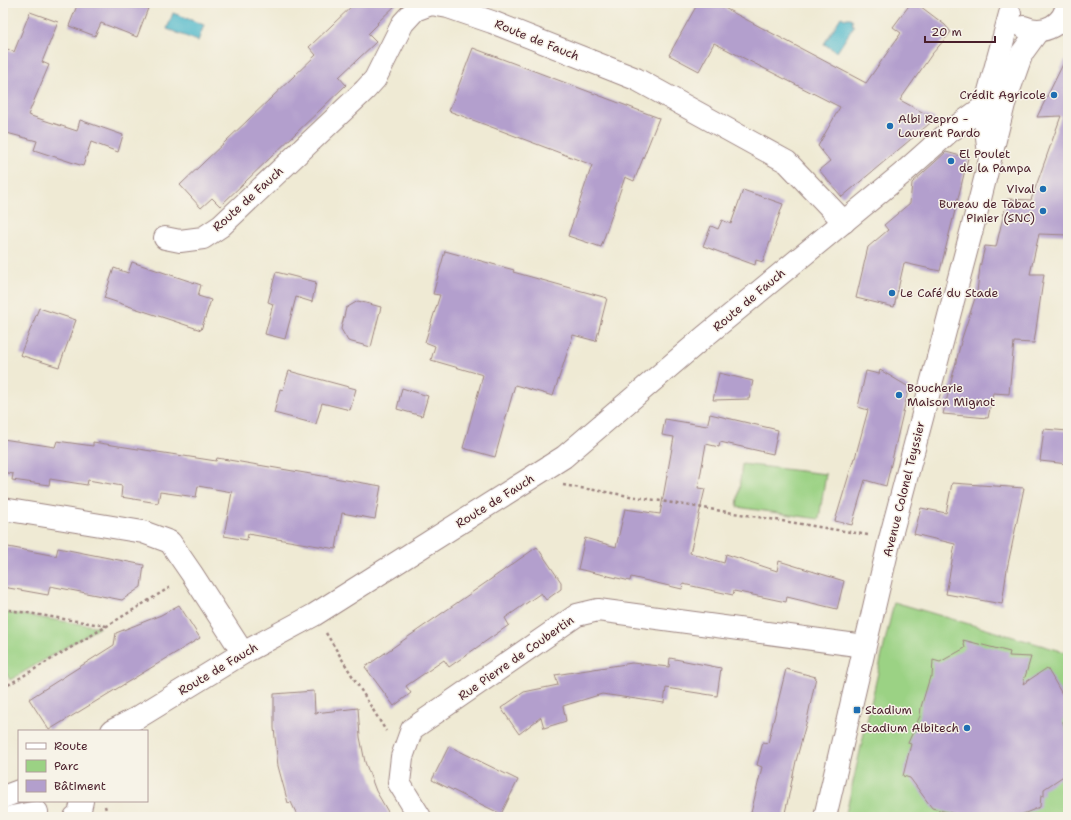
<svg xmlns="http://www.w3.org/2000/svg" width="1071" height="820" viewBox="0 0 1071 820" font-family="'Shantell Sans',sans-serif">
<rect width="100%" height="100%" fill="#f7f3e8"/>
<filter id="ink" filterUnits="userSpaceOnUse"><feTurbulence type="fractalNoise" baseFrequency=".025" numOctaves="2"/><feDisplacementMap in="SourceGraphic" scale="8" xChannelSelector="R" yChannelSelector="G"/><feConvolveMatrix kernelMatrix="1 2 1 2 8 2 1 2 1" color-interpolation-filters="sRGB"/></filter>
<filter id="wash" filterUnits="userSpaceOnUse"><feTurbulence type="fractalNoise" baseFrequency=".012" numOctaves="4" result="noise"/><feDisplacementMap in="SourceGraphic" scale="16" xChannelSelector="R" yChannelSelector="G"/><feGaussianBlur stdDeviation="0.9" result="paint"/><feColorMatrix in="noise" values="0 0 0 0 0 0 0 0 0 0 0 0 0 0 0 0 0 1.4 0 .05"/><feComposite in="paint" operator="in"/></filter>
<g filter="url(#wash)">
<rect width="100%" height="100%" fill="#efead4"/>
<!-- green -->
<g fill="#9bd284" stroke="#727858">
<path d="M742 464 826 474 819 519 737 507Z"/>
<path d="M894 602 1068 653V817H845Z"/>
<path d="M3 612 100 627 10 680 3 668Z"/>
</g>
<!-- water -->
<g fill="#4db8ca" stroke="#4c6c7a">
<path d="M173 13 204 25 198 41 167 29Z"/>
<path d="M841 17 845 19 847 18H851L853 21 852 24 854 26 837 52 824 44Z"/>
</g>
<g id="blocks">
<!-- building -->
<g fill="#b39fcd">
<path d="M78 3H150L137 37 101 23 95 36 69 26Z"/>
<path d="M355 3H398L377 23 378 24 368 34 376 42 339 77 346 85 220 206 212 198 201 208 180 185 316 55 309 47Z"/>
<path d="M698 3H715L866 83 901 33 893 27 911 3H916L945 25 951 32 932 54 900 100 935 119 842 197 819 170 830 161 818 146 840 107 714 43 699 71 669 55Z"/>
<path d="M30 12 58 22 42 62 49 65 28 115 77 131 80 120 123 135 118 152 91 142 83 166 34 150 37 141 3 132V47L14 52Z"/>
<path d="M473 48 659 118 634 181 625 177 601 247 568 236 592 165 449 111Z"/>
<path d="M1068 54V235L1039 234 1030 274H1044L1034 343 1014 342 1009 394 993 393 988 418 943 414 962 338 977 292 980 267 985 246 996 247 1007 199 1031 200 1061 116 1037 117Z"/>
<path d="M946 152 968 158 940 271 904 263 894 307 856 298 868 247 888 230 884 225 910 203 912 183Z"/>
<path d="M743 190 783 204 763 262 756 260 755 265 703 246 711 226 718 229 722 220 731 224Z"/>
<path d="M445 251 514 270 513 272 607 298 596 341 573 335 553 396 515 385 495 457 463 448 483 375 431 360 435 346 425 342 440 295 433 294Z"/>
<path d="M132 262 201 285 198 296 211 300 201 330 104 298 114 268 128 273Z"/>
<path d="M276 272 316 282 312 302 296 297 285 339 265 334 273 304 268 302Z"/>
<path d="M358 301 381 307 371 347 348 341 341 329 346 308Z"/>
<path d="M39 308 76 320 59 367 20 355Z"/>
<path d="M880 370 909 387 886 486 865 480 852 525 835 521 854 458H855L868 410 858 407 866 371 879 374Z"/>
<path d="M289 371 356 389 350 410 322 403 316 424 274 413 280 389 283 390Z"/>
<path d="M719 373 753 381 749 399 713 400Z"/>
<path d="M402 388 428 396 422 416 397 409Z"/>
<path d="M710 414 778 430 773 454 720 442 719 447 706 444 698 488 705 489 690 553 724 563 726 554 777 571 779 561 844 581 837 609 787 597 786 602 734 591 733 595 683 584 682 589 631 577 630 581 578 569 585 538 616 547 625 509 660 514 674 437 662 435 665 419 707 426Z"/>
<path d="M1044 429 1068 431V464L1040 461Z"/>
<path d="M3 439 55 447 57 441 93 446V442L216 461 217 458 381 486 375 519 342 513 336 549 248 534 247 540 224 536 232 492 198 486 196 497 160 492 158 503 121 497 122 486 88 480 87 485 50 479 49 485 12 480 13 474 3 472Z"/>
<path d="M952 483 1024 488 1007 569 1002 604 946 594 955 544 914 534 921 508 946 513Z"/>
<path d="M3 546 56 556 58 548 144 565 141 587 122 600 50 586 48 595 3 587Z"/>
<path d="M537 547 561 582V589L546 600 541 593 505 618 509 625 449 667 444 660 406 686 411 693 394 706 365 667Z"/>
<path d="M179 605 200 638 49 730 29 699 114 645 116 633 161 615Z"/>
<path d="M963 640 1010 652 1009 656 1031 657 1023 684 1047 668 1062 694 1068 695V701L1063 722 1068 738V773L1044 789V796L1041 795 1040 807 1016 817H966L932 808 910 778 903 776 911 744 908 743 920 716 921 707 930 677H932L933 660 940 662 965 648Z"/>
<path d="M670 658 721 668 717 696 666 688 664 703 602 694 563 706 566 721 544 728 541 717 519 734 501 708 524 692 558 685 555 675 632 663 669 667Z"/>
<path d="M786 669 816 677 807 720 796 761 787 804 784 817H750L762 767 757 765 763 742 768 743Z"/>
<path d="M314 691 315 713 358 708 360 737 365 762 376 791 391 817H298L291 802 288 803 278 766 274 728V694Z"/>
<path d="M449 746 518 780 501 814 432 780Z"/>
</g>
</g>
</g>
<g filter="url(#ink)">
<use href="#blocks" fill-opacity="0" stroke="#9c8480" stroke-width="1"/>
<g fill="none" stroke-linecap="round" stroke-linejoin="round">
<!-- minor casing -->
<g stroke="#9c8480" stroke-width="24">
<g id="minor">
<path d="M165 238 180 241 203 238 221 226 365 90 375 79 403 23 415 10 431 4 448 7 492 22 636 79 787 162 844 222"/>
<path d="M3 509 143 532 170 542 192 574 243 653"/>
<path d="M112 731 137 718 243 653 314 615 564 457 704 337 903 173 949 132 985 106"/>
<path d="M3 797 19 791"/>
<path d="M12 817 37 812"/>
<path d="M75 817 79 814 82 801"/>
<path d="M420 817 399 783 402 757 412 729 577 615 598 610 864 646"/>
</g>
</g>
<!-- major casing -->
<g stroke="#9c8480" stroke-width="24">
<g id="major">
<path d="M1024 27C1044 36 1065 24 1067 3"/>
<path d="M988 146 984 110 1010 14"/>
<path d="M825 817 890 539 981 195 1004 104 1022 53 1038 31"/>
</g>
</g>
<!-- path -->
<g stroke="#9c8480" stroke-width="2.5" stroke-dasharray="3 3" stroke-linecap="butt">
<path d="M563 485 868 535"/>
<path d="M3 609 107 626"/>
<path d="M326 633 386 731"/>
<path d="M3 673 9 684"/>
<path d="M3 688 107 626 172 586"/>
<path d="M105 806 108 817"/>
</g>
<!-- minor -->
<use href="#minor" stroke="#fff" stroke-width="22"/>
<!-- major -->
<use href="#major" stroke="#fff" stroke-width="22"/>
</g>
</g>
<!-- markers -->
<g fill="#1f6fb2" stroke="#f7f3e8" stroke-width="1.5">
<circle cx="1054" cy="95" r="4"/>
<circle cx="890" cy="126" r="4"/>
<circle cx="951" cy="161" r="4"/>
<circle cx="1043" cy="189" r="4"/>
<circle cx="1043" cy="211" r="4"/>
<circle cx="892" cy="293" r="4"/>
<circle cx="899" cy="395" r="4"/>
<rect x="853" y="706" width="8" height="8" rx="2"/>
<circle cx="967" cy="728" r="4"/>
</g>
<g text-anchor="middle" stroke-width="3" stroke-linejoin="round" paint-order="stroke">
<!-- street labels -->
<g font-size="12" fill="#4a1f2b" stroke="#f7f3e8">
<text transform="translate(537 40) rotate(22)" y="4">Route de Fauch</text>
<text transform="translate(248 199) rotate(-42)" y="4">Route de Fauch</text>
<text transform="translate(749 300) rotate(-40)" y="4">Route de Fauch</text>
<text transform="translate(904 489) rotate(-76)" y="4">Avenue Colonel Teyssier</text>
<text transform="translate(495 501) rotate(-32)" y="4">Route de Fauch</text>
<text transform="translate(516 658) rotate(-35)" y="4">Rue Pierre de Coubertin</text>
<text transform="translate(218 669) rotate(-31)" y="4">Route de Fauch</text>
</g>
<!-- poi labels -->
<g font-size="12" fill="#4a1f2b" stroke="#f7f3e8" text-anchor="start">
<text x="1046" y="99" text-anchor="end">Crédit Agricole</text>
<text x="898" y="123">Albi Repro -<tspan x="898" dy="14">Laurent Pardo</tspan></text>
<text x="959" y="158">El Poulet<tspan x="959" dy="14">de la Pampa</tspan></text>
<text x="1035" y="193" text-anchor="end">Vival</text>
<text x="1035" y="208" text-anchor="end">Bureau de Tabac<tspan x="1035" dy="14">Pinier (SNC)</tspan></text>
<text x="900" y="297">Le Café du Stade</text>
<text x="907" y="392">Boucherie<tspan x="907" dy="14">Maison Mignot</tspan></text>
<text x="865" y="714">Stadium</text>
<text x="959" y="732" text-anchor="end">Stadium Albitech</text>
</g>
</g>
<!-- margin -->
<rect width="1071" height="820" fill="none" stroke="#f7f3e8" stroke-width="16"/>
<!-- legend -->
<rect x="18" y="730" width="130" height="72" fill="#f7f3e8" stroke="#b29e9c"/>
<rect x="26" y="743" width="20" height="6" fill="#ffffff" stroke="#b29e9c"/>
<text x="54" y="750" font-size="12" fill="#4a1f2b">Route</text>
<rect x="26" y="760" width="20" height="12" fill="#9bd284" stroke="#b29e9c"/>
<text x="54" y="770" font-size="12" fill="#4a1f2b">Parc</text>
<rect x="26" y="780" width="20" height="12" fill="#b39fcd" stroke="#b29e9c"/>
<text x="54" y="790" font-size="12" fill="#4a1f2b">Bâtiment</text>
<!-- scale -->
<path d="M925 36v6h70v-6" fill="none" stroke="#4a1f2b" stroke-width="2"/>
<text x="931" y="36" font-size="12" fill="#4a1f2b" stroke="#f7f3e8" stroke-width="3" paint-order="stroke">20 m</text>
</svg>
